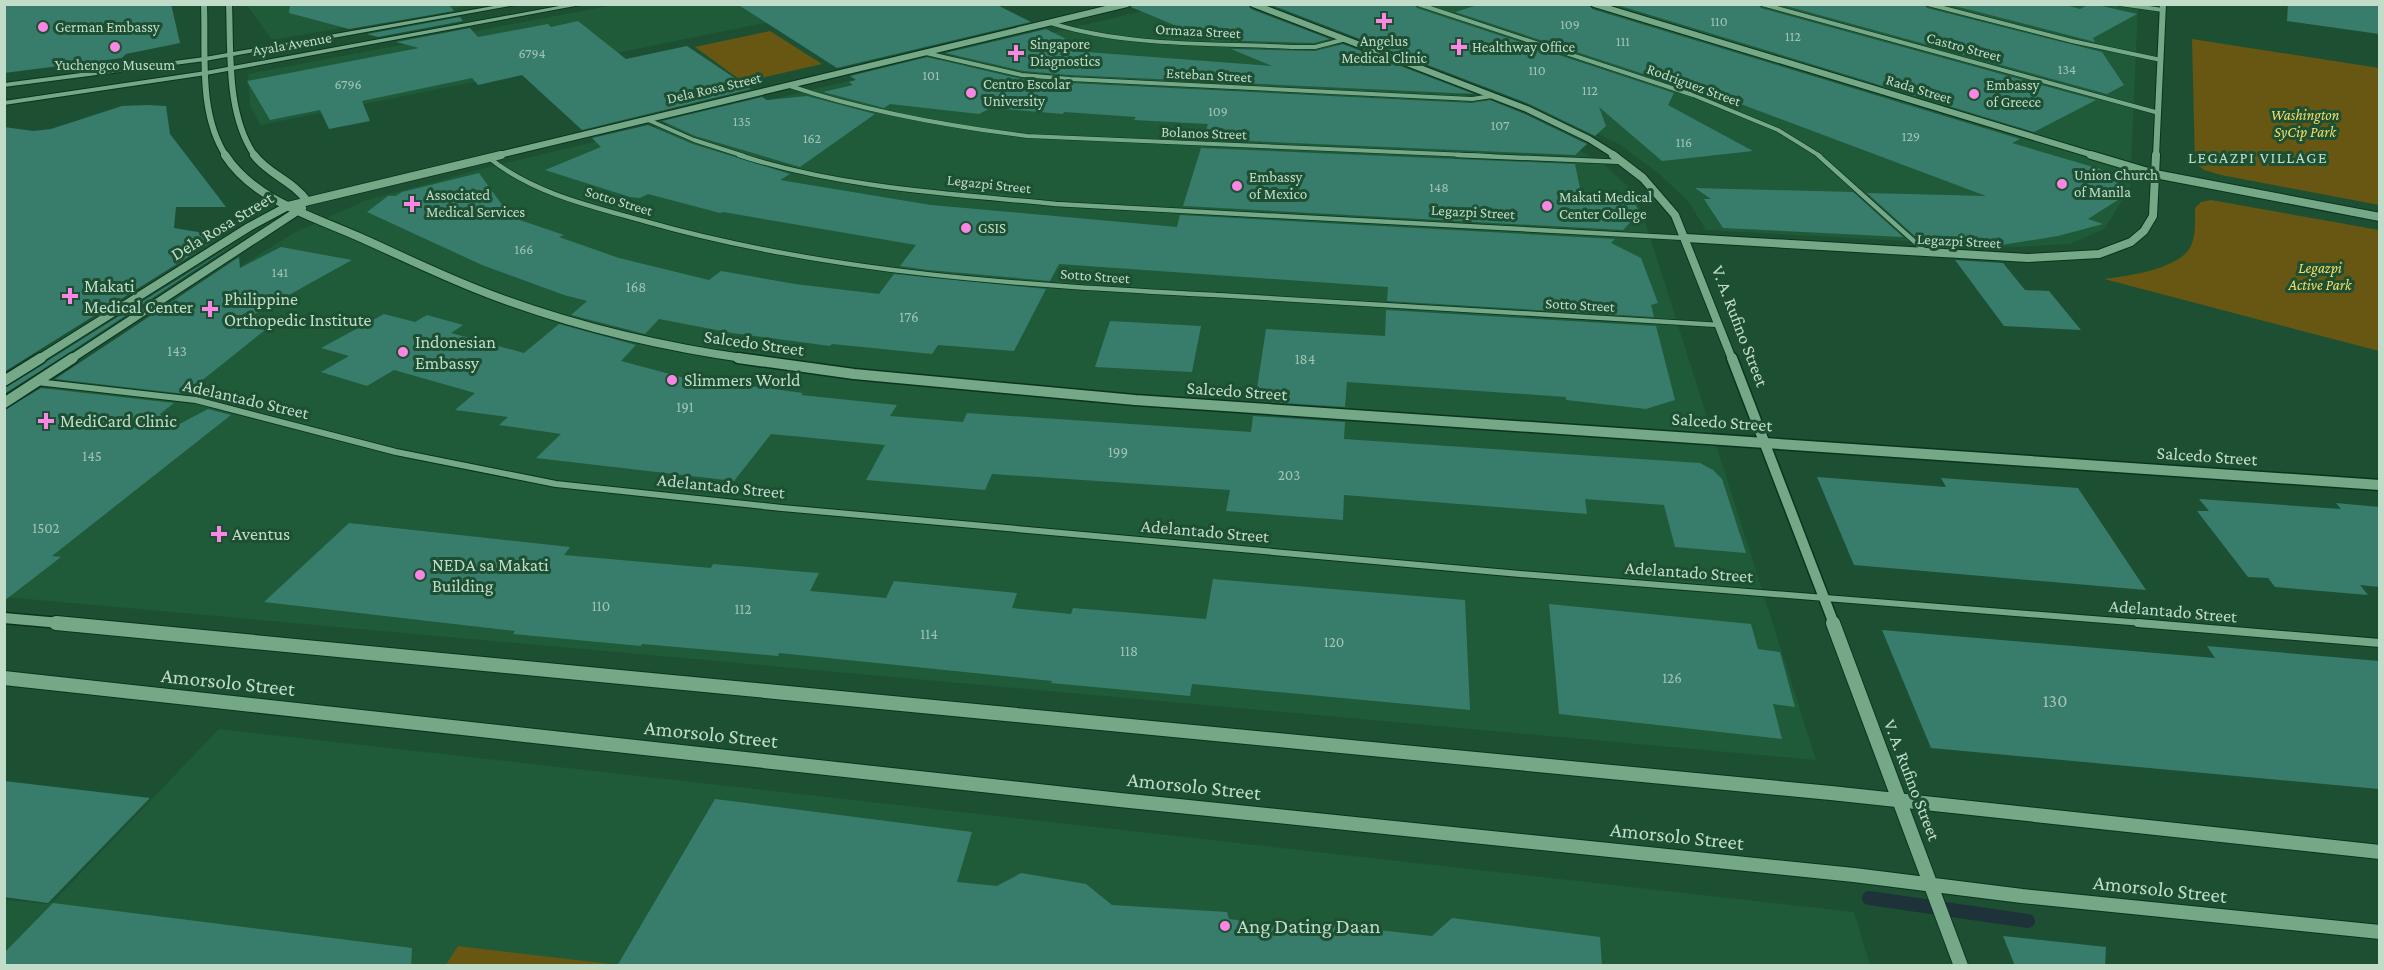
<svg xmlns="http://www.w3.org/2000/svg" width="2384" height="970" viewBox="0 0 2384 970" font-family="'Crimson Pro',serif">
<rect width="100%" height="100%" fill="#1d5033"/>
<!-- built -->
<g fill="#1f5b39">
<path d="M247 5H473L272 40Z"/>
<path d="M614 5H853L261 125 250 106 248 74Z"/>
<path d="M1168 5H1232L1496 107 1603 163 1628 187 1642 212 1816 760 5 597V416L292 234 364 201 489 167Z"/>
<path d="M1280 5H2138L2130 188 2104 229 2070 244 2016 247 1706 230 1688 201 1658 173 1619 144 1518 96Z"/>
<path d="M219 729 1854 912 1870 965 619 966 458 946 445 966H5L4 900 48 904 55 900Z"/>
</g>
<!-- green -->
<g fill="#675713">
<path d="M770 31 822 64 743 82 695 47Z"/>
<path d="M2192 39 2379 68V205L2221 175 2204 170 2195 163Z"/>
<path d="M2211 200 2379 230V351L2104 279C2128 276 2180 269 2191 246 2196 235 2195 220 2195 208L2201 202Z"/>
<path d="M458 946 619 965 445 966Z"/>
</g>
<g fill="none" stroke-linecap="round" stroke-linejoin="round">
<!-- stream -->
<path stroke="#1e3339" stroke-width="14" d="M1869 898 2028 921"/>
</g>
<!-- building -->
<g fill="#387c6c">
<path d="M4 4H171L180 43 126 54 122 58 4 73Z"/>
<path d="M290 4H448L454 11 349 29 289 13Z"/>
<path d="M737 4H995L1031 22 837 68Z"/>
<path d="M1132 4H1248L1251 9 1330 39 1314 43 1210 40 1131 7Z"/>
<path d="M1269 4H1414L1417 8 1674 93 1668 105 1753 151 1662 161 1599 107 1606 126 1595 136 1529 104Z"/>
<path d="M1481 4H1589L1592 9 2020 139 2012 143 2100 169 2118 180 2123 187 2121 198 2088 219 2103 224 2058 236 1989 247 1992 249 1946 247 1940 239 1917 238 1867 193 1986 196 1679 81 1677 85 1455 12Z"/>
<path d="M1614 4H1758L1761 8 2096 100 2034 132Z"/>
<path d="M1779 4H1924L1927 8 2102 52 2124 85 2107 94Z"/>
<path d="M1947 4H2062L2080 9 2086 6H2102L2137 14 2093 38 2095 42Z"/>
<path d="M2288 4H2379V34L2287 21Z"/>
<path d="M460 17 463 21 378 37 367 34Z"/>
<path d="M578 21 626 59 687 46 751 89 582 130 522 75 478 85 472 78 362 101 370 121 329 129 320 110 270 120 247 81 419 48 396 42 470 28 478 37 548 24 551 27Z"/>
<path d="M1046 29 1076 44 1073 51 1272 66 1231 49 1315 51 1343 44 1474 94 1070 75 1023 71 945 53Z"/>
<path d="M927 57 1021 79 1070 83 1472 103 1490 100 1525 114 1587 144 1575 155 1203 139 1208 124 1134 120 1136 117 1064 112 1063 114 991 108 979 114 890 104 884 108 823 92 853 85 849 82 856 80 850 76Z"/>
<path d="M807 96 875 114 800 167 695 136 662 121 762 97 767 100Z"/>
<path d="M147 105 166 106 170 134 226 207H176L174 228 222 236 4 372V127L33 131 51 129 122 106Z"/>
<path d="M648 125 693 144 790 174 780 180 931 205 1177 227 1180 215 1615 239 1611 243 1641 258 1658 303 1651 305 1654 317 1387 301 1388 287 1059 264 1050 281 928 270 900 266 916 245 723 212 720 213 648 194 640 198 630 197 545 170 601 147 592 138Z"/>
<path d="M1201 148 1575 164 1581 193 1632 195 1639 213 1623 230 1183 206Z"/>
<path d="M479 173 511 217 564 235 559 237 619 258 709 280 721 271 795 284 879 294 894 274 1046 289 1014 351 938 345 932 354 832 344 830 346 732 333 659 319 645 334 571 315 587 301 564 295 482 265 367 212 388 196H396L402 192Z"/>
<path d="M1695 188 1853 192 1903 237 1723 228 1704 199H1711Z"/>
<path d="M239 241 72 351 4 394V388Z"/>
<path d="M281 247 352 260 231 327 265 330 185 394 55 379 239 257 240 268Z"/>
<path d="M1955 260 2003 263 2025 290 2049 291 2081 330 2004 326Z"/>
<path d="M1386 310 1656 326 1675 400 1646 409 1566 400V397L1347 382 1345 407 1255 401 1266 329 1385 336Z"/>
<path d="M384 314 415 322 427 315 463 325 451 333 524 353 559 324 636 345 621 361 681 377 803 393 801 395 897 405 890 416 963 422 967 413 1251 432 1253 416 1345 422 1344 439 1700 463 1713 470 1722 479 1746 553 1675 547 1664 505 1585 499 1587 514 1344 495 1343 520 1226 511 1230 490 992 474 985 490 866 480 885 445 771 434 734 481 536 458 561 434 499 425 508 417 455 410 475 393 394 370 367 386 321 372 349 356 321 348Z"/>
<path d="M1110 321 1201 326 1192 372 1095 367Z"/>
<path d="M41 388 174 403 160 414 170 429 208 409 231 415 52 556 61 557 4 601V410Z"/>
<path d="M1817 477 1946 487 1941 478 2078 488 2146 590 1854 565Z"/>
<path d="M2199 499 2341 509 2336 503 2379 507V587L2360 585 2368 595 2275 587 2268 578 2248 577 2197 511H2209Z"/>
<path d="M349 523 570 547 564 555 711 568 713 564 819 573 810 591 886 598 894 581 1017 593 1012 608 1071 614 1073 608 1206 619 1213 579 1465 600 1470 710 1192 684 1190 696 1051 683 1052 681 779 653 778 656 642 644 641 646 513 634 515 631 264 602Z"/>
<path d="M1549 604 1751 624 1758 649 1780 652 1795 707 1773 704 1782 739 1559 714Z"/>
<path d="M1882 630 2215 658 2207 646 2379 661V789L1931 748Z"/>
<path d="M4 781 150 798 48 903 4 897Z"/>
<path d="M715 799 972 832 957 882 997 886 1021 873 1086 884 1112 905 1227 912 1229 919 1307 930 1316 923 1432 936 1452 918 1600 937 1602 966H617Z"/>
<path d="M53 903 412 948 411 966H4V953Z"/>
<path d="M2003 936 2106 947 2105 966H2015Z"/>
</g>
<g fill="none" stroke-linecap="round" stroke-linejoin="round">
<!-- minor-far3 casing -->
<g stroke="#0c331e" stroke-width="5">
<g id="minor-far3">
<path d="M1418 4 1693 95 1778 130 1820 156"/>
<path d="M1762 4 2159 113"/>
<path d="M1928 4 2072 41 2161 60"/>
<path d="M2120 4 2163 10"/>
<path d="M1051 23C1126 47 1213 43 1292 47H1315L1346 39"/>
<path d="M926 53 1022 75 1070 79 1472 99 1492 96"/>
<path d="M790 86C867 112 947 126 1027 136L1491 156"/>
<path d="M646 119 694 140 744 156"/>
</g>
</g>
<!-- minor-far2 casing -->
<g stroke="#0c331e" stroke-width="6">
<g id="minor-far2">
<path d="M739 155C840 188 951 194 1056 204L1686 238"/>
<path d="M1457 155 1623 162"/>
<path d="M1818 155 1926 252"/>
<path d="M488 157C532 193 590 206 644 221 830 274 1024 285 1216 295 1384 305 1552 315 1719 325"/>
</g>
</g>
<!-- minor-far1 casing -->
<g stroke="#0c331e" stroke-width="8">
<path id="minor-far1" d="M37 382 196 400 396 452 556 484 782 508 1520 574 2156 624"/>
</g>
<!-- minor casing -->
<g stroke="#0c331e" stroke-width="10">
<path id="minor" d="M2138 623 2380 643"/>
</g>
<!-- tertiary-far3 casing -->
<g stroke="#0c331e" stroke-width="8">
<g id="tertiary-far3">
<path d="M204 4C206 54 198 113 226 156"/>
<path d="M229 4C231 53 226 114 255 156"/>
<path d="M1253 4 1527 109 1589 139 1616 156"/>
<path d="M1594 4 2096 156"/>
<path d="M495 156 1127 4"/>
<path d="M2156 156 2163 4"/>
</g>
</g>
<!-- tertiary-far2 casing -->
<g stroke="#0c331e" stroke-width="10">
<g id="tertiary-far2">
<path d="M225 155C254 200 312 216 359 237 404 257 450 280 497 297 578 327 663 347 749 359"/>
<path d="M254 155C268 174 293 181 307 201"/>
<path d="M1613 155 1643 178 1675 215 1732 359"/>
<path d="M2091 155 2155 174 2380 217"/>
<path d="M1686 238 2028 258 2099 254 2131 242 2144 231 2153 216 2156 155"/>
<path d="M39 359 249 227 288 206 501 155"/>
<path d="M71 359 302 208"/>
</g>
</g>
<!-- tertiary-far1 casing -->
<g stroke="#0c331e" stroke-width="13">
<g id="tertiary-far1">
<path d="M738 358 854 374 1135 400 2380 485"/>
<path d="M1732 358 1834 624"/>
<path d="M4 381 41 358"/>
<path d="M4 403 73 358"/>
<path d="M4 618 71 624"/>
</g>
</g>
<!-- tertiary casing -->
<g stroke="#0c331e" stroke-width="16">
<g id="tertiary">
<path d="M56 623 1831 793 2380 852"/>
<path d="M1833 623 1961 966"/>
<path d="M4 678 1120 800 1854 875 2022 896 2380 932"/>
</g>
</g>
<!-- secondary casing -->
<g stroke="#0c331e" stroke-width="2">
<g id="secondary">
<path d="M505 4H521L205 61 4 87V83L205 57Z"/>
<path d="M570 4H586L206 75 4 105V101L206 71Z"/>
</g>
</g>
<!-- minor-far3 -->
<use href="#minor-far3" stroke="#74a887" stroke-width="4"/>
<!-- minor-far2 -->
<use href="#minor-far2" stroke="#74a887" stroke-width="4.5"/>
<!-- minor-far1 -->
<use href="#minor-far1" stroke="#74a887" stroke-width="6"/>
<!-- minor -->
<use href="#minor" stroke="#74a887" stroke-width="8"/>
<!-- tertiary-far3 -->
<use href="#tertiary-far3" stroke="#74a887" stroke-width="6"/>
<!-- tertiary-far2 -->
<use href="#tertiary-far2" stroke="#74a887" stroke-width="8"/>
<!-- tertiary-far1 -->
<use href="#tertiary-far1" stroke="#74a887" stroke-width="10"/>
<!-- tertiary -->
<use href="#tertiary" stroke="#74a887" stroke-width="14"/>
<!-- secondary -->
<use href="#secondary" fill="#74a887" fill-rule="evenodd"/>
</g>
<!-- markers -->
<g fill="#fc86e3" stroke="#1d5033" stroke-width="2">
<path d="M1381 12h6v6h6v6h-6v6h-6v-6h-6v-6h6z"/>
<circle cx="43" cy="27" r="6"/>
<circle cx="115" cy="47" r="6"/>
<path d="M1456 38h6v6h6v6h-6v6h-6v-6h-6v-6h6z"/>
<path d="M1013 44h6v6h6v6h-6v6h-6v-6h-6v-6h6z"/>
<circle cx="971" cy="93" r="6"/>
<circle cx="1974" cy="94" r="6"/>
<circle cx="2062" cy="184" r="6"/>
<circle cx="1237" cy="186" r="6"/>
<path d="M409 195h6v6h6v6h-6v6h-6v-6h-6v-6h6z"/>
<circle cx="1547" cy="206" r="6"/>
<circle cx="966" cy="228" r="6"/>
<path d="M67 287h6v6h6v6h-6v6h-6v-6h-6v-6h6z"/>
<path d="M207 300h6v6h6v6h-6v6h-6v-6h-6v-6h6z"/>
<circle cx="403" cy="352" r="6"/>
<circle cx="672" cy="380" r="6"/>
<path d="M43 412h6v6h6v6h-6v6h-6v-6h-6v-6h6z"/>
<path d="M216 525h6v6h6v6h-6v6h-6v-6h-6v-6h6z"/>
<circle cx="420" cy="575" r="6"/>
<circle cx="1225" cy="926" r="6"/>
</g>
<g text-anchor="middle" stroke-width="6" stroke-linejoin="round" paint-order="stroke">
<!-- far-number labels -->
<g font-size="14" fill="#a0c4b2">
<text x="1719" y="26">110</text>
<text x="1570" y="29">109</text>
<text x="1793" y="41">112</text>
<text x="1623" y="46">111</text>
<text x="532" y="58">6794</text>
<text x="2067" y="74">134</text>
<text x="1537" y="75">110</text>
<text x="931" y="80">101</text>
<text x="348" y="89">6796</text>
<text x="1590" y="95">112</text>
<text x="1218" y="116">109</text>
<text x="742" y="126">135</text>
<text x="1500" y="130">107</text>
<text x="1911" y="141">129</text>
<text x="812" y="143">162</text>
<text x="1684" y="147">116</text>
<text x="1439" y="192">148</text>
<text x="524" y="254">166</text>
<text x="280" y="277">141</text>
</g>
<!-- far-poi labels -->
<g font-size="15" fill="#c2dcca" stroke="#1d5033" text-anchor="start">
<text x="55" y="32">German Embassy</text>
<text x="1384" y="46" text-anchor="middle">Angelus<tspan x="1384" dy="17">Medical Clinic</tspan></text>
<text x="1030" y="49">Singapore<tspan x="1030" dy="17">Diagnostics</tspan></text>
<text x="1472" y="52">Healthway Office</text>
<text x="115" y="70" text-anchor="middle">Yuchengco Museum</text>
<text x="983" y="89">Centro Escolar<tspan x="983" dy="17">University</tspan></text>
<text x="1986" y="90">Embassy<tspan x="1986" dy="17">of Greece</tspan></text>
<text x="2074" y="180">Union Church<tspan x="2074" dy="17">of Manila</tspan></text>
<text x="1249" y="182">Embassy<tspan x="1249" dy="17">of Mexico</tspan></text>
<text x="426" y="200">Associated<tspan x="426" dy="17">Medical Services</tspan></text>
<text x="1559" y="202">Makati Medical<tspan x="1559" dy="17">Center College</tspan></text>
<text x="978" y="233">GSIS</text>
</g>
<!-- far-street labels -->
<g font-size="15" fill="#c2dcca" stroke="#1d5033">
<text transform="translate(1198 31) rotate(3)" y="5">Ormaza Street</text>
<text transform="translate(292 44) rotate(-10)" y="5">Ayala Avenue</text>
<text transform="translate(1964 47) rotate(15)" y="5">Castro Street</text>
<text transform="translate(1209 75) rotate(3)" y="5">Esteban Street</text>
<text transform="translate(1694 85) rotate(20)" y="5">Rodriguez Street</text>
<text transform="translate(714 88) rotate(-13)" y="5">Dela Rosa Street</text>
<text transform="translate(1919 89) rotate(17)" y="5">Rada Street</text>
<text transform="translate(1204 133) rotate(2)" y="5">Bolanos Street</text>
<text transform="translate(989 184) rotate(6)" y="5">Legazpi Street</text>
<text transform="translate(619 201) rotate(17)" y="5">Sotto Street</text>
<text transform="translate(1473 212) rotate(3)" y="5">Legazpi Street</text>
<text transform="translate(1959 241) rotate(3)" y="5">Legazpi Street</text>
<text transform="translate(1095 276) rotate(4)" y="5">Sotto Street</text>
<text transform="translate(1580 305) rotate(3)" y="5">Sotto Street</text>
</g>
<!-- far-park labels -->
<g font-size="15" font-style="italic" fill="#f8db65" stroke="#1d5033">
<text x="2305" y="120">Washington<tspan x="2305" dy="17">SyCip Park</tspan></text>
<text x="2320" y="273">Legazpi<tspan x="2320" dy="17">Active Park</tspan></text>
</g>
<!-- number labels -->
<g font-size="15" fill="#a0c4b2">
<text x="636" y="292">168</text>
<text x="909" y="322">176</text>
<text x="177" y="356">143</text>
<text x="1305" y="364">184</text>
<text x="685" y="412">191</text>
<text x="1118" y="457">199</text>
<text x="92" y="461">145</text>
<text x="1289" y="480">203</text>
<text x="46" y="533">1502</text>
<text x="601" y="611">110</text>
<text x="743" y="614">112</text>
<text x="929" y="639">114</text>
<text x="1334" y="647">120</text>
<text x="1129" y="656">118</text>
<text x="1672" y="683">126</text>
</g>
<!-- far-neighbourhood labels -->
<g font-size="16" letter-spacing="1.5" fill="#c2dcca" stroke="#1d5033">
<text x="2258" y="163">LEGAZPI VILLAGE</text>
</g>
<!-- street labels -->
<g font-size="18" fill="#c2dcca" stroke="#1d5033">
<text transform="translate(222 226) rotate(-31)" y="6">Dela Rosa Street</text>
<text transform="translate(1740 326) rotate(69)" y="6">V. A. Rufino Street</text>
<text transform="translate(754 343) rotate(8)" y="6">Salcedo Street</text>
<text transform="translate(1237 391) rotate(4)" y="6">Salcedo Street</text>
<text transform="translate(246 399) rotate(13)" y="6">Adelantado Street</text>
<text transform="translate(1722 422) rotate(4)" y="6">Salcedo Street</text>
<text transform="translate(2207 456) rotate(4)" y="6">Salcedo Street</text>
<text transform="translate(721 486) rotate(6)" y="6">Adelantado Street</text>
<text transform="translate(1205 531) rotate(5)" y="6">Adelantado Street</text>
<text transform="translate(1689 572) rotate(4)" y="6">Adelantado Street</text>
<text transform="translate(2173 611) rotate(5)" y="6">Adelantado Street</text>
<text transform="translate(1912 780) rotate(69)" y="6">V. A. Rufino Street</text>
</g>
<!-- poi labels -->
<g font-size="18" fill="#c2dcca" stroke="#1d5033" text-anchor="start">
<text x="84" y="292">Makati<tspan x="84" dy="21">Medical Center</tspan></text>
<text x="224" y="305">Philippine<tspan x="224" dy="21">Orthopedic Institute</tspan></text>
<text x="415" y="348">Indonesian<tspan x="415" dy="21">Embassy</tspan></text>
<text x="684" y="386">Slimmers World</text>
<text x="60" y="427">MediCard Clinic</text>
<text x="232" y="540">Aventus</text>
<text x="432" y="571">NEDA sa Makati<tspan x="432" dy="21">Building</tspan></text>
</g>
<!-- near-number labels -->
<g font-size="18" fill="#a0c4b2">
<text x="2055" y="707">130</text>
</g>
<!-- near-street labels -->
<g font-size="21" fill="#c2dcca" stroke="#1d5033">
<text transform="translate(228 682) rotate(6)" y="7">Amorsolo Street</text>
<text transform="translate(711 734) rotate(6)" y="7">Amorsolo Street</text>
<text transform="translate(1194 786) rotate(6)" y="7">Amorsolo Street</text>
<text transform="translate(1677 836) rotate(6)" y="7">Amorsolo Street</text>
<text transform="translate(2160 889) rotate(6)" y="7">Amorsolo Street</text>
</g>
<!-- near-poi labels -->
<g font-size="21" fill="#c2dcca" stroke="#1d5033" text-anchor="start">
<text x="1237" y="933">Ang Dating Daan</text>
</g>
</g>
<!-- border -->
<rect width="2384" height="970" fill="none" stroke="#c2dcca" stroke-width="12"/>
</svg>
